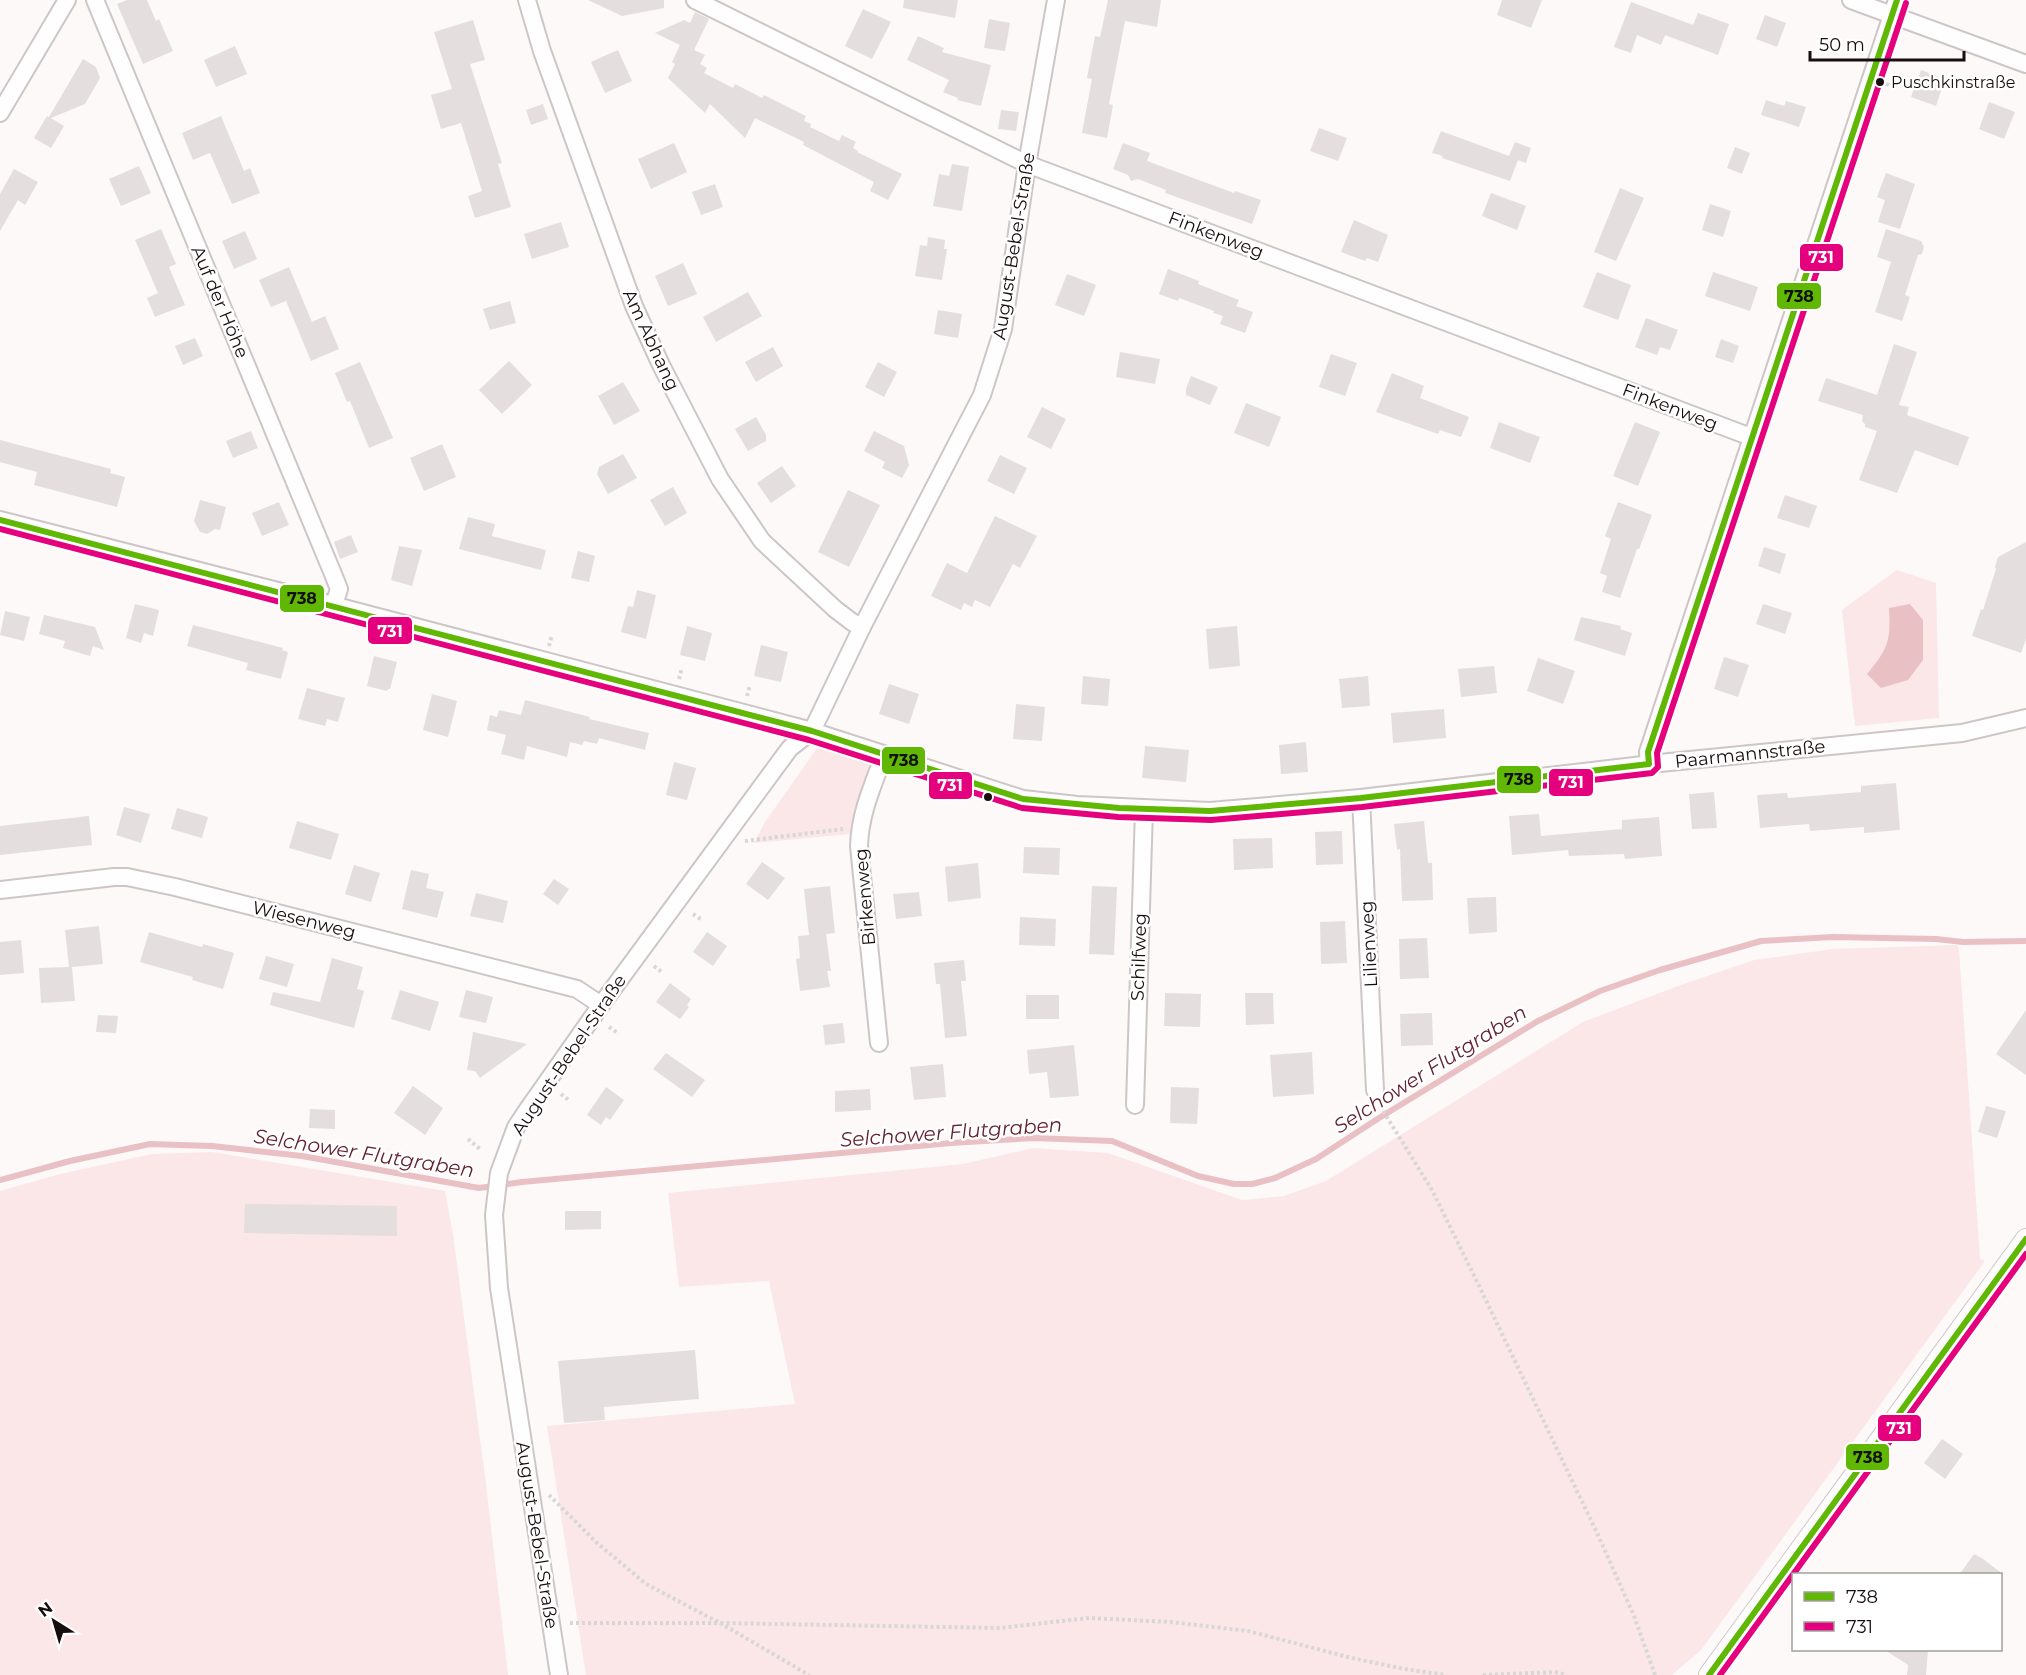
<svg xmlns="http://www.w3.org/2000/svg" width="2026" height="1675" viewBox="0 0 2026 1675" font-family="Montserrat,sans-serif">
<rect width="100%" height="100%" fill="#fdf9f9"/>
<!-- green -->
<g fill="#fbe7e8">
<path d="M1897 570 1936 583 1939 718 1855 726 1842 610Z"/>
<path d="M818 747 868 758 869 765 851 834 754 843 765 822Z"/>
<path d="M1957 945 1959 949 1980 1259 1985 1261 1701 1650 1672 1675H586L547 1426 795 1404 769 1281 679 1287 668 1193 963 1164 1033 1148 1108 1153 1242 1200 1284 1196 1326 1181 1583 1022 1678 986 1754 960 1833 949Z"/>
<path d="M212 1152 445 1191 453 1234 486 1484 508 1675H0V1191L60 1174 152 1154Z"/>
</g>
<!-- water -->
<path fill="#e9c0c4" d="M1910 604 1923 620V660L1908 680 1881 688 1867 674C1888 649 1891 641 1889 608Z"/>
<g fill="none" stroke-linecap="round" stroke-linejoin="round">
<!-- stream -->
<path stroke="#e9c0c4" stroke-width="6" d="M0 1180 70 1161 150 1144 212 1146 302 1156 479 1188 522 1182 951 1143 1034 1138 1112 1141 1198 1176 1234 1184H1252L1275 1178 1316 1159 1379 1118 1538 1021 1600 991 1660 970 1761 941 1833 937 1936 939 1963 942 2026 941"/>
</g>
<!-- building -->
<g fill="#e5dede">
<path d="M127 0H147L156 21 159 19 173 51 143 64 117 4Z"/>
<path d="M588 0H664V8L622 16Z"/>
<path d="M904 0H958L955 18 903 8Z"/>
<path d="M1108 0H1161L1157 27 1125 21 1109 104 1113 105 1107 138 1082 133 1092 79 1087 78 1095 36 1100 37Z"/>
<path d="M1502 0H1542L1531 28 1497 15Z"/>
<path d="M1631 2 1693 25 1698 13 1729 24 1718 55 1665 35 1661 45 1637 35 1631 53 1614 47Z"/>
<path d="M863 9 891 22 872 59 845 46Z"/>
<path d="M695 12 709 19 694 50 705 55 700 64 707 68 704 73 733 88 735 84 762 98 764 95 806 116 804 121 811 124 810 127 839 141 842 135 856 142 853 148 858 151 857 152 902 174 888 200 870 191 874 182 803 145 804 142 755 118 745 138 710 104 705 113 668 78 675 64 672 62 680 45 655 33 684 20 690 23Z"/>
<path d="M1765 15 1786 23 1777 47 1756 39Z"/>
<path d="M989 19 1010 23 1005 51 984 48Z"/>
<path d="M473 20 485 60 470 64 502 163 498 164 511 207 475 218 468 196 482 191 461 123 441 129 431 95 452 89 434 32Z"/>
<path d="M918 36 944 48 942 52 991 65 981 106 957 100 958 98 943 92 949 80 907 60Z"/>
<path d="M235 46 247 74 216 87 204 60Z"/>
<path d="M618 50 632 81 605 93 591 62Z"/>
<path d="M83 59 96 67 100 78 85 104 51 118 64 126 51 148 34 138 47 116 49 117Z"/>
<path d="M1921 70 1945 79 1936 106 1911 97Z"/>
<path d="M1766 100 1784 106 1786 101 1806 107 1799 127 1761 115Z"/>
<path d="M1989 102 2015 112 2004 139 1979 129Z"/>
<path d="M543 104 548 119 531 125 526 110Z"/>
<path d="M1001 110 1019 112 1016 131 998 129Z"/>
<path d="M221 116 244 171 250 168 260 193 232 204 210 153 193 160 182 133Z"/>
<path d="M1319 128 1347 138 1338 161 1310 151Z"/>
<path d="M1441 131 1509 156 1515 142 1531 148 1526 163 1518 160 1510 181 1442 158 1443 156 1432 153Z"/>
<path d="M674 143 687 172 651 189 638 159Z"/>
<path d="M1123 143 1150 153 1147 161 1234 193 1235 191 1261 200 1252 224 1165 193 1166 190 1138 179 1131 181 1128 175 1113 169Z"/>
<path d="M1735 147 1750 153 1742 174 1727 168Z"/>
<path d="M952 164 969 167 962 211 933 206 939 174 949 176Z"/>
<path d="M139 166 151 193 121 206 109 179Z"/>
<path d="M14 169 38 182 25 205 18 200 0 231V194Z"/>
<path d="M1886 173 1915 184 1900 229 1878 222 1885 200 1877 197Z"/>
<path d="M715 184 723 207 701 215 692 192Z"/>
<path d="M1620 188 1644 198 1616 261 1594 252Z"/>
<path d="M1491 193 1526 206 1517 230 1482 216Z"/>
<path d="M1710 204 1731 211 1723 237 1702 230Z"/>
<path d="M1354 220 1388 235 1378 262 1367 258 1365 261 1341 252Z"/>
<path d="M561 222 569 247 532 259 524 234Z"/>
<path d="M161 229 176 264 169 267 185 305 155 317 147 298 158 293 135 240Z"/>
<path d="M1886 229 1921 241 1924 247 1922 254 1918 255 1905 295 1910 297 1902 321 1875 312 1891 262 1877 257Z"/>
<path d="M245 231 257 259 234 269 222 241Z"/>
<path d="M928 237 945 240 944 249H947L942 280 915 276 920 245 927 246Z"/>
<path d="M683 263 697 294 668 306 655 276Z"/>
<path d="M289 267 312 322 325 316 339 349 311 361 286 301 271 307 259 280Z"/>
<path d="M1168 269 1199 281 1198 284 1239 300 1236 306 1253 312 1245 333 1220 324 1223 316 1213 313 1214 311 1179 298 1178 301 1159 294Z"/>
<path d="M1597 272 1631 285 1618 320 1583 307Z"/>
<path d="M1713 272 1758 287 1750 311 1705 296Z"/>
<path d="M1067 274 1096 285 1084 316 1055 305Z"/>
<path d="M748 292 762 316 716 342 703 317Z"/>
<path d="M510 301 516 323 490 330 483 309Z"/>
<path d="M938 310 962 314 958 338 934 334Z"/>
<path d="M1646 318 1678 330 1670 350 1660 347 1657 355 1635 347Z"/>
<path d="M195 338 203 356 183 365 175 346Z"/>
<path d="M1721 339 1739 346 1733 363 1715 357Z"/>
<path d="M1894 344 1917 352 1899 405 1909 407 1907 415 1969 437 1958 466 1915 450 1897 493 1859 480 1877 431 1865 427V424L1862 421 1863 415 1818 401 1826 378 1877 395Z"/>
<path d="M773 347 783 366 756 382 745 362Z"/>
<path d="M1120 352 1160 359 1155 384 1116 377Z"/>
<path d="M1331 354 1357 363 1345 396 1319 387Z"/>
<path d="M509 361 532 385 502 414 479 390Z"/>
<path d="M360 362 393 438 369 448 350 401 347 402 335 373Z"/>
<path d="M878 362 897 372 884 397 865 387Z"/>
<path d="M1392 373 1424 386 1420 398 1469 417 1461 437 1440 430 1438 434 1376 412Z"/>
<path d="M1191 376 1218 387 1210 405 1186 395V389Z"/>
<path d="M623 382 640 411 614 425 598 396Z"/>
<path d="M1246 403 1281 417 1269 447 1234 433Z"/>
<path d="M1042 407 1066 419 1051 449 1027 437Z"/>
<path d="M756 417 766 435V441L748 451 735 429Z"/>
<path d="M1499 422 1540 437 1530 463 1490 448Z"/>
<path d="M1635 422 1660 432 1638 486 1613 476Z"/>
<path d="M251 431 258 448 233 458 226 441Z"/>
<path d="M874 431 904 446 909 465 902 478 882 468 885 462 864 451Z"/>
<path d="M0 440 111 469 110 473 125 477 117 507 34 485 37 472 0 462Z"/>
<path d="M442 444 456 477 424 491 410 458Z"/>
<path d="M623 454 637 478 608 494 597 474 599 467Z"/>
<path d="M1000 455 1027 468 1014 494 987 481Z"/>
<path d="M782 466 796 486 771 503 757 483Z"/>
<path d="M673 487 687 513 665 526 650 500Z"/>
<path d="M848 490 880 505 849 567 818 552Z"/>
<path d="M1785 495 1817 506 1809 528 1777 518Z"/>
<path d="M200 500 226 507 220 530 215 529 207 534 200 532 194 521Z"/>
<path d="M279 502 289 525 262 536 252 513Z"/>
<path d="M1618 502 1652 515 1639 549H1637L1620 598 1602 592 1607 576 1600 573 1611 539 1605 536Z"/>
<path d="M995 516 1037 536 1020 568 1013 564 990 607 975 600 972 607 964 603 961 610 931 596 947 563 967 573Z"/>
<path d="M468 517 495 524 492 536 546 550 541 570 459 549Z"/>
<path d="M351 535 358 552 340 559 334 542Z"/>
<path d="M2026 542V639L2021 653 1972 636 1981 609 1983 610 1996 569 1995 567 1998 557Z"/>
<path d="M399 546 422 550 412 586 391 580Z"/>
<path d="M1764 547 1786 554 1780 574 1758 566Z"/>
<path d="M578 551 595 556 589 582 571 578Z"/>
<path d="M637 590 656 595 646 639 621 632 628 606 633 607Z"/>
<path d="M135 604 159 610 153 636 144 633 141 643 126 638Z"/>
<path d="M1763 604 1792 613 1785 634 1756 624Z"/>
<path d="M5 611 30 617 24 641 0 635Z"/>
<path d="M44 615 95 627 104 650 93 646 90 656 63 648 65 641 39 634Z"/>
<path d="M1581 617 1621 626 1620 629 1632 633 1625 656 1574 640Z"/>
<path d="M193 625 283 648 282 650 288 652 281 679 246 670 248 663 187 646Z"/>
<path d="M687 626 712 633 705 661 680 655Z"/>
<path d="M1237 626 1240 666 1209 669 1206 629Z"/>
<path d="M761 645 788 652 781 682 754 676Z"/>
<path d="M374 656 397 662 390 689H388L387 691 367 686Z"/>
<path d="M1724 657 1749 665 1738 697 1714 689Z"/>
<path d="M1538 658 1575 671 1563 704 1527 691Z"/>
<path d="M1494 666 1497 693 1461 697 1458 669Z"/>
<path d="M1083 676 1110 679 1108 706 1081 704Z"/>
<path d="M1368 676 1370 706 1342 708 1339 679Z"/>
<path d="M889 684 919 694 909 724 879 714Z"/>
<path d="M307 688 345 698 338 722 327 719 325 726 298 719Z"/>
<path d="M432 694 457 701 448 737 423 730Z"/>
<path d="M525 700 590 717 589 719 649 733 645 750 599 738 597 744 584 741 582 745 570 742 567 757 527 746 524 760 501 754 506 735 487 730 490 715 497 717 499 710 521 715Z"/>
<path d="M1016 704 1045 707 1042 741 1013 739Z"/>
<path d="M1444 709 1446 738 1393 743 1391 713Z"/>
<path d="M1306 742 1308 772 1281 774 1279 745Z"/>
<path d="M1145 746 1189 750 1186 782 1142 778Z"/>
<path d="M674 762 696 768 687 800 666 795Z"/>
<path d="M1896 783 1900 830 1864 833V827L1810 831 1809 824 1760 828 1757 795 1787 793 1788 798 1861 792V786Z"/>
<path d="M1714 792 1717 828 1692 829 1689 794Z"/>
<path d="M124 807 150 814 141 843 116 835Z"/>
<path d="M177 808 208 817 202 838 171 829Z"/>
<path d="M1539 814 1541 836 1622 829V820L1659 817 1662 856 1625 859 1624 854 1569 856 1568 850 1512 855 1509 816Z"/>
<path d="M89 816 92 845 0 855V826Z"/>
<path d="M297 821 339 834 331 860 289 848Z"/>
<path d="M1424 821 1428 863H1432L1433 900 1402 901 1400 849 1397 850 1394 824Z"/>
<path d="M1342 831 1343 864 1316 865 1315 832Z"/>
<path d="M1272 838 1273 868 1234 870 1233 839Z"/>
<path d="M1024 847 1060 848 1059 875 1023 873Z"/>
<path d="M762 862 785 878 768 900 746 884Z"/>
<path d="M978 863 981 898 948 902 945 867Z"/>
<path d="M354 865 380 873 371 902 345 894Z"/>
<path d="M411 870 429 874 426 888 444 892 437 918 402 909Z"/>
<path d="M554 879 569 889 558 905 543 894Z"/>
<path d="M830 886 835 933 826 934 831 971H827L830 987 800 991 796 959 800 958 798 936 809 935 804 889Z"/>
<path d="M1092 886 1117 887 1114 955 1089 954Z"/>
<path d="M919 892 922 916 896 919 893 894Z"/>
<path d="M476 893 508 901 503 923 470 916Z"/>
<path d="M1496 897 1497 932 1469 934 1467 898Z"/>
<path d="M1020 917 1056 919 1055 946 1019 945Z"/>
<path d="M1345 921 1347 963 1321 964 1320 922Z"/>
<path d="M99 926 103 964 72 967 75 1001 41 1003 39 968 69 967 65 930Z"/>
<path d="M149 932 202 947 203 944 234 953 223 989 192 980 193 977 140 962Z"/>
<path d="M707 932 727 946 713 966 693 952Z"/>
<path d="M1427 938 1429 978 1400 979 1399 939Z"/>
<path d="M21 940 24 973 0 975V942Z"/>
<path d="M266 956 294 964 287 987 259 979Z"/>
<path d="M332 958 363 967 357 989 364 991 354 1028 270 1005 273 992 320 1002Z"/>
<path d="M964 960 966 981H961L967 1036 945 1038 940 984H936L934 963Z"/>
<path d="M670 983 691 999 687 1005 689 1007 680 1019 656 1002Z"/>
<path d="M400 990 439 1002 430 1031 391 1019Z"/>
<path d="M466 990 493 997 486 1023 459 1017Z"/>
<path d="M1165 993 1201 994 1200 1027 1164 1026Z"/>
<path d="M1245 993H1273L1274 1024 1246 1025Z"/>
<rect x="1026" y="995" width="33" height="24"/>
<path d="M2026 1010V1075L1996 1054Z"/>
<path d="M1432 1013 1433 1045 1401 1046 1400 1014Z"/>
<path d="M98 1015 118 1016 116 1033 96 1032Z"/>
<path d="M843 1023 845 1043 825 1045 823 1025Z"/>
<path d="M473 1032 527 1044 480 1078 475 1071 467 1070Z"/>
<path d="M1074 1045 1079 1096 1050 1098 1047 1072 1029 1074 1027 1050Z"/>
<path d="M1312 1052 1314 1094 1273 1097 1270 1055Z"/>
<path d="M666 1053 705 1080 692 1097 653 1069Z"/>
<path d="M943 1064 946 1097 914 1100 910 1067Z"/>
<path d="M413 1086 443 1108 425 1135 394 1113Z"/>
<path d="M606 1087 624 1100 610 1120 606 1117 601 1125 587 1115Z"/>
<path d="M1171 1087 1199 1088 1197 1124 1170 1123Z"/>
<path d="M870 1089 871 1110 835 1112V1091Z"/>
<path d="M1986 1106 2006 1111 1997 1138 1978 1132Z"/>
<path d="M310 1109 335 1110V1129L309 1128Z"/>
<path d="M245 1204 397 1206V1236L244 1233Z"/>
<path d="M565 1211H601V1229L565 1230Z"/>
<path d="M695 1350 699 1399 604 1407 605 1420 564 1423 558 1361Z"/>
<path d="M1942 1439 1963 1454 1945 1479 1924 1463Z"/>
<path d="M1974 1554 1983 1559 2004 1575H1959Z"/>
<path d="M1885 1650H1928L1926 1675H1907L1908 1665Z"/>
</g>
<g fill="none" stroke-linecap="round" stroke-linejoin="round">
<!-- minor casing -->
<g stroke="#cec6c6" stroke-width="20">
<g id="minor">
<path d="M95 0 333 574 339 589 334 605"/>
<path d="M527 0 542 51 634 306 661 365 720 479 762 541 835 609 852 622 862 627"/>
<path d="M695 0 1027 164 1751 437"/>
<path d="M1851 0 2026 64"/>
<path d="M0 113 67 0"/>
<path d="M0 520 321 602 812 731 1023 799 1077 805 1210 811 1361 798 1660 763 1962 733 2026 718"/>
<path d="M1649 764 1648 752 1897 0"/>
<path d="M1361 798 1375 1090"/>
<path d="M0 890 114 877H127L175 887 577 989 601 1005"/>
<path d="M879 1043 859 846C860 813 873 785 884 755"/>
<path d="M1135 1105 1144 809"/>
<path d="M559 1675 499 1288 494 1215 499 1173 516 1127 528 1109 601 1005 784 756 790 748 812 731 862 627 982 395 1003 329 1027 164 1056 0"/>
</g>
</g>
<!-- tertiary casing -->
<g stroke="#cec6c6" stroke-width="22">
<path id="tertiary" d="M1709 1675 2026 1239"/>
</g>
<!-- path -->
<g stroke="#d8d6d6" stroke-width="4" stroke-dasharray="3 3" stroke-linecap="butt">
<path d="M1886 84 1894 87"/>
<path d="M549 646 552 635"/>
<path d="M679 679 682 668"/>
<path d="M747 696 750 685"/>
<path d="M745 841 843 829"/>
<path d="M693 914 702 920"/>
<path d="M654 966 663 973"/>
<path d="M609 1027 619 1034"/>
<path d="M561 1094 570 1101"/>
<path d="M1380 1106 1432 1190 1483 1294 1598 1535 1634 1616 1655 1675"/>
<path d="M468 1139 480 1149"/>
<path d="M549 1495 596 1542 646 1584 720 1623 1000 1628 1089 1618 1170 1622 1248 1631 1352 1658 1404 1669 1446 1675"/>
<path d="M570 1623H720L809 1675"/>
<path d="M1483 1675 1555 1672 1567 1675"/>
</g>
<!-- minor -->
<use href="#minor" stroke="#fffefe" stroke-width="16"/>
<!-- tertiary -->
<use href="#tertiary" stroke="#fffefe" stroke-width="20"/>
<!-- bus-1 casing -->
<g stroke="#fff" stroke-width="10">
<g id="bus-1">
<path d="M0 520 812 731 1023 799 1119 808 1210 811 1361 798 1649 764 1648 752 1897 0"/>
<path d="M1709 1675 2026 1239"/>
</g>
</g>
<!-- bus-2 casing -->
<g stroke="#fff" stroke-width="10">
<g id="bus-2">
<path d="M0 529 809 740 1022 808 1118 817 1211 820 1362 807 1652 773 1658 767 1657 753 1906 3"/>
<path d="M1720 1675 2026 1254"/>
</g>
</g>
<!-- bus-1 -->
<use href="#bus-1" stroke="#60b704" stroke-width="6"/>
<!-- bus-2 -->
<use href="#bus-2" stroke="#e5007d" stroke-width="6"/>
</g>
<!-- markers -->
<g fill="#180e0f" stroke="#fff" stroke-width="2">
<circle cx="1880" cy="82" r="5"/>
<circle cx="988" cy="797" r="5"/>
</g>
<g text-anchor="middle" stroke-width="5" stroke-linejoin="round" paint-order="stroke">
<!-- bus labels -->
<g font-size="16" fill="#180e0f" stroke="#fff" text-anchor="start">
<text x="1891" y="88">Puschkinstraße</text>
</g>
<!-- street labels -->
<g font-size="18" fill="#180e0f" stroke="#fff">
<text transform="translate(1216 235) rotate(21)" y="6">Finkenweg</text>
<text transform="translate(1014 246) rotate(-81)" y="6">August-Bebel-Straße</text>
<text transform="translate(220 302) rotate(67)" y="6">Auf der Höhe</text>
<text transform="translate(651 340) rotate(65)" y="6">Am Abhang</text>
<text transform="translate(1670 407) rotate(21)" y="6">Finkenweg</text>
<text transform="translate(1750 754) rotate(-6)" y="6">Paarmannstraße</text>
<text transform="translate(865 897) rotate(-95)" y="6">Birkenweg</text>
<text transform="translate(304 920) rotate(14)" y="6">Wiesenweg</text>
<text transform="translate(1369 944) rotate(-93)" y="6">Lilienweg</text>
<text transform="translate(1139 957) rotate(-88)" y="6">Schilfweg</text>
<text transform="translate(569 1055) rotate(-56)" y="6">August-Bebel-Straße</text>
<text transform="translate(537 1535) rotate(81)" y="6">August-Bebel-Straße</text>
</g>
<!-- water labels -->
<g font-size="20" font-style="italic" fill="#64212e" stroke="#fff">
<text transform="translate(1430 1069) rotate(-32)" y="7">Selchower Flutgraben</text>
<text transform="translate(951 1132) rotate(-4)" y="7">Selchower Flutgraben</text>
<text transform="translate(364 1153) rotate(9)" y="7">Selchower Flutgraben</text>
</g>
</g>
<g stroke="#fff" stroke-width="2">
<rect x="1799" y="243" width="45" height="29" rx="6" fill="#e5007d"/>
<rect x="1776" y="282" width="46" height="28" rx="6" fill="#60b704"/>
<rect x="279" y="584" width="46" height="29" rx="6" fill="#60b704"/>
<rect x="367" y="616" width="46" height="29" rx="6" fill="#e5007d"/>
<rect x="881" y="746" width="45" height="29" rx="6" fill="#60b704"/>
<rect x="1496" y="765" width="46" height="29" rx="6" fill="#60b704"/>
<rect x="1548" y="768" width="46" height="29" rx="6" fill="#e5007d"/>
<rect x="928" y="771" width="45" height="29" rx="6" fill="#e5007d"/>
<rect x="1877" y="1414" width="45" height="28" rx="6" fill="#e5007d"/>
<rect x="1845" y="1443" width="45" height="28" rx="6" fill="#60b704"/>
</g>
<g font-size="16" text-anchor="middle" font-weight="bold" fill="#fff">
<text x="1821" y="263">731</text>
<text x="390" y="637">731</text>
<text x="1571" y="788">731</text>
<text x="950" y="791">731</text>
<text x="1899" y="1434">731</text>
</g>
<g font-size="16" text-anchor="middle" font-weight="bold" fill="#111">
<text x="1799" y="302">738</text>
<text x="302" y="604">738</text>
<text x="904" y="766">738</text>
<text x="1519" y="785">738</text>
<text x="1868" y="1463">738</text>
</g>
<!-- legend -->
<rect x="1792" y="1573" width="210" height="78" fill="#ffffff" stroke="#a39f9f" stroke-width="1.5"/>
<rect x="1804" y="1592" width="30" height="9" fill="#60b704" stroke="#a39f9f" stroke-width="1.5"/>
<text x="1846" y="1603" font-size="18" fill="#180e0f">738</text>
<rect x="1804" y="1622" width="30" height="9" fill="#e5007d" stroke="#a39f9f" stroke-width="1.5"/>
<text x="1846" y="1633" font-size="18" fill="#180e0f">731</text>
<!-- north arrow -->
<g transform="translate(54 1621) rotate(323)" stroke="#ffffff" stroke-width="4.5" paint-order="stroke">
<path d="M0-4.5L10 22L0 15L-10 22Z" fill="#180e0f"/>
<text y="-9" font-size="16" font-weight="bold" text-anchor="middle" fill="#180e0f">N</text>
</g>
<!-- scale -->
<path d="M1810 51v9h154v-9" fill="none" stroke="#180e0f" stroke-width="3"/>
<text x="1819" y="51" font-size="18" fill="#180e0f" stroke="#ffffff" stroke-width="4.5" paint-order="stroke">50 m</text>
</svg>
